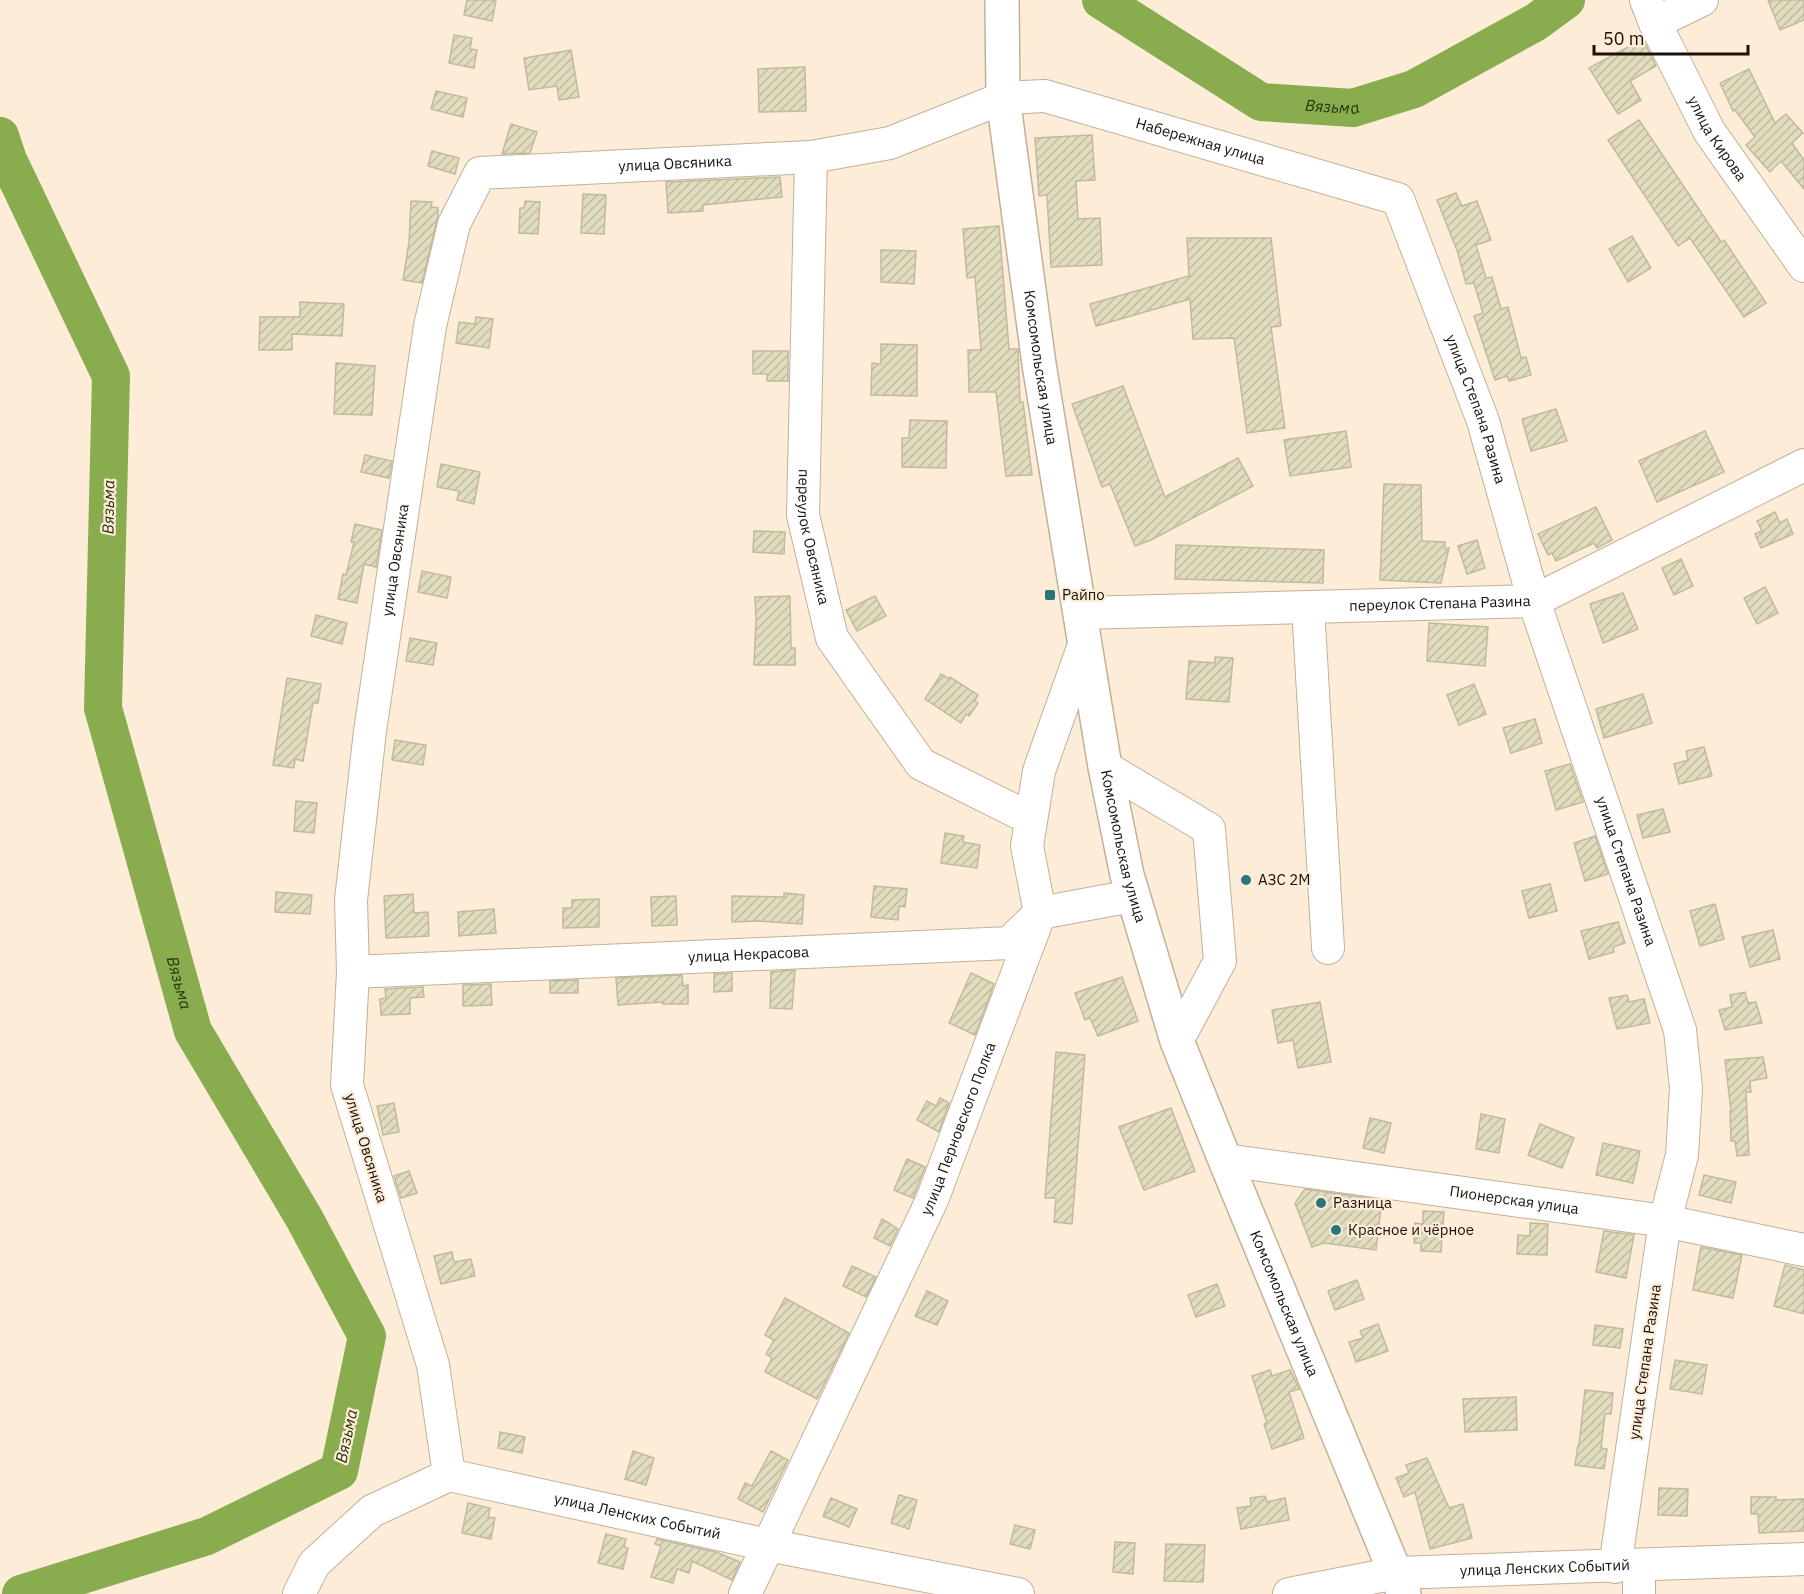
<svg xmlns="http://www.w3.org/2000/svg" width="1804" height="1594" viewBox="0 0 1804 1594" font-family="'IBM Plex Sans',sans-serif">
<defs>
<pattern id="building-hatch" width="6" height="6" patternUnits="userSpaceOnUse" patternTransform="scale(1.5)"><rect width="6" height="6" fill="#e1dcbe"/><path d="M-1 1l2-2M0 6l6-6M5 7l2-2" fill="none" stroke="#c0bca2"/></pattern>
</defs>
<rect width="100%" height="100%" fill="#fdecd8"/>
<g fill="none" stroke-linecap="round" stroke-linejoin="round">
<!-- river -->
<g stroke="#89ac4f" stroke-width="38">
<path id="s1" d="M1101 0 1261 102 1353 108 1414 89 1536 22 1566 0"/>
<path id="s2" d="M0 136 8 160 111 376 103 708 193 1031 304 1218 367 1336 339 1471 207 1536 21 1594"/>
</g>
</g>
<!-- building -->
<g fill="url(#building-hatch)" stroke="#c0bb9e" stroke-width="1.5">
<path d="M467 0H496L492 21 464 15Z"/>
<path d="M1768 0H1804V20L1780 30Z"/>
<path d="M454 35 472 38 470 49 477 50 474 68 449 63Z"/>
<path d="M1643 39 1656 66 1630 81 1641 100 1618 114 1589 68Z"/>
<path d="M571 50 579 97 559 100 557 86 529 90 524 58Z"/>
<path d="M805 67 806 111 759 112 758 69Z"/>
<path d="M1749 69 1775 123 1786 114 1803 133 1792 143 1804 160V189L1781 161 1770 172 1746 145 1755 137 1735 110 1733 111 1720 83Z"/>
<path d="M436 91 467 98 463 117 431 109Z"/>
<path d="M1639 120 1721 242 1724 240 1766 303 1744 317 1690 238 1678 246 1608 140Z"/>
<path d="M511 124 537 132 530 153 502 154Z"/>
<path d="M1092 135 1095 180 1076 181 1078 219 1100 218 1102 265 1051 267 1047 195 1039 196 1035 138Z"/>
<path d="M432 151 459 158 455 174 428 166Z"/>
<path d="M780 177 782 197 703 205V211L668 213 666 182Z"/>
<path d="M1456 193 1462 206 1477 201 1491 240 1476 245 1486 278 1492 277 1501 309 1508 307 1521 358 1526 357 1531 375 1509 381 1507 376 1495 380 1474 316 1483 313 1474 283 1466 284 1458 253 1437 200Z"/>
<path d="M583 194 606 195 604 234 581 233Z"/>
<path d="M411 201 432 202 431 207 438 208V216L422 283 403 280 409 242Z"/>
<path d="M525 201 540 202 538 234 519 233 520 208H524Z"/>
<path d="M999 226 1009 349H1018L1020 402H1023L1032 475 1006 476 996 392H969L968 350H981L975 277 967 278 963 229Z"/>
<path d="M1632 236 1651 268 1628 282 1609 249Z"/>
<path d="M1187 238H1271L1281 326 1271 327 1285 428 1247 433 1234 338 1193 339 1190 299 1096 326 1090 304 1189 276Z"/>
<path d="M881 250 916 251 914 284 881 282Z"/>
<path d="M300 302 344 304 342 336 292 334V350H259L260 317H300Z"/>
<path d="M476 317 493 319 489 348 456 343 459 322 475 324Z"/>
<path d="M881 344 917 345V396L871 395 872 363 881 364Z"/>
<path d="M753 351H788V381H767V374H753Z"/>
<path d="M336 363 375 366 372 415 334 414Z"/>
<path d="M1123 386 1165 497 1238 458 1253 486 1151 540 1135 546 1110 484 1102 487 1072 404Z"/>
<path d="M1556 409 1567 441 1531 451 1522 419Z"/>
<path d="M910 420 947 421 946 468 902 467V438H909Z"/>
<path d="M1346 431 1351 467 1290 476 1284 440Z"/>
<path d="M1705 431 1724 472 1657 502 1639 461Z"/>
<path d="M365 455 392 461 389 478 361 472Z"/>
<path d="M441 464 480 472 474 504 457 500 459 491 437 487Z"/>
<path d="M1384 484 1421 485 1422 541 1445 542V549L1449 548 1441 583 1380 580Z"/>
<path d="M1596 507 1612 540 1597 548 1594 543 1556 561 1552 553 1548 555 1538 534Z"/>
<path d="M1775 512 1780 523 1787 519 1793 534 1761 548 1755 534 1762 531 1757 521Z"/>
<path d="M355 524 382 530 376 567 364 564 357 603 338 599 343 574 346 575 354 542H351Z"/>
<path d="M754 531 785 532 784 554 753 552Z"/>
<path d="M1477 540 1485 568 1467 574 1458 546Z"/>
<path d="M1176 545 1324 550 1323 583 1175 579Z"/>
<path d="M1681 559 1693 586 1674 595 1662 568Z"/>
<path d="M422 571 451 577 447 598 418 592Z"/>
<path d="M1765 587 1778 613 1757 624 1744 598Z"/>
<path d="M1623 593 1638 629 1603 643 1590 604Z"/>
<path d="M790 596 791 648H795V665H754L756 620 755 597Z"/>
<path d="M875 596 886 616 857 631 846 610Z"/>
<path d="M316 615 347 623 342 644 311 636Z"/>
<path d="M1429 623 1488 627 1485 666 1427 661Z"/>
<path d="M410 638 437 643 433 665 406 661Z"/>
<path d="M1215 657 1233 658 1229 702 1186 699 1189 661 1215 663Z"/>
<path d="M941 674 949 679 950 677 978 695 975 701 978 703 969 716 966 714 961 723 925 699Z"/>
<path d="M287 678 321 684 318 703H313L303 761 295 759 294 768 273 765Z"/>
<path d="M1474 684 1486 714 1459 725 1447 695Z"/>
<path d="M1643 694 1652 723 1604 738 1596 709Z"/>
<path d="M1535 719 1542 743 1511 753 1503 728Z"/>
<path d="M395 740 426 745 423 765 392 760Z"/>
<path d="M1704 747 1712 776 1679 784 1674 764 1688 760 1686 751Z"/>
<path d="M1570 764 1583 802 1556 810 1545 771Z"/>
<path d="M296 801 317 803 314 833 294 831Z"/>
<path d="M1663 809 1670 832 1643 838 1637 815Z"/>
<path d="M945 833 964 836 963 842 980 845 977 868 941 863Z"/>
<path d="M1595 836 1608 874 1585 881 1574 843Z"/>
<path d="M1550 884 1557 911 1529 918 1522 891Z"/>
<path d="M874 886 907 889 905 907 899 906 898 920 871 917Z"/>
<path d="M276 892 312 895 310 914 275 912Z"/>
<path d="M784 893 804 895 802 924 757 921 732 922V896L784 897Z"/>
<path d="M413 894 414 913 428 912 429 936 386 938 384 896Z"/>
<path d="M676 896 677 925 652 926 651 897Z"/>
<path d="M599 899V927L563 928V908H572V900Z"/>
<path d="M1715 904 1724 939 1700 946 1690 911Z"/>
<path d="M494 909 496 933 459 936 458 912Z"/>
<path d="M1618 922 1625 943 1613 947 1614 952 1589 959 1581 931Z"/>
<path d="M1773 930 1780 959 1750 967 1742 937Z"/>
<path d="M795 970 792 1009 770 1008 771 972Z"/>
<path d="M732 973V991L714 992V974Z"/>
<path d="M971 973 994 984 975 1035 949 1023Z"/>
<path d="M682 975 683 986 688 985V1004H663V1002L618 1005 616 978Z"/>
<path d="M1122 977 1138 1021 1098 1036 1090 1018 1085 1020 1075 993Z"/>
<path d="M578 980V993H550V981Z"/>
<path d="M491 984 492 1005 463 1006V985Z"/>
<path d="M423 987 424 997 410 998V1014L381 1015 380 999 386 998 385 989Z"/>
<path d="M1745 992 1748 1003 1756 1002 1762 1023 1725 1030 1719 1010 1732 1007 1730 995Z"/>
<path d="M1627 995 1629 1002 1644 999 1650 1023 1617 1029 1609 998Z"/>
<path d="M1320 1002 1331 1062 1298 1068 1293 1040 1278 1043 1272 1010Z"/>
<path d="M1056 1052 1085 1055 1072 1224 1054 1222 1056 1198H1045Z"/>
<path d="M1763 1057 1767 1078 1750 1081 1751 1092H1746L1749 1155 1737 1156 1735 1141H1731L1730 1111H1731L1725 1060Z"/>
<path d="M940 1098 949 1103 939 1132 917 1120 927 1101 936 1106Z"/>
<path d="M394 1103 399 1132 383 1135 377 1106Z"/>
<path d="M1171 1108 1195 1171 1144 1190 1119 1127Z"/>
<path d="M1481 1114 1505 1119 1499 1153 1476 1149Z"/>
<path d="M1370 1118 1391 1123 1384 1153 1363 1148Z"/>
<path d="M1540 1124 1574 1138 1562 1168 1528 1155Z"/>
<path d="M1603 1143 1640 1151 1633 1183 1596 1175Z"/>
<path d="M907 1159 925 1167 913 1198 894 1190Z"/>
<path d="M409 1171 417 1193 401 1198 394 1176Z"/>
<path d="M1704 1175 1736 1182 1731 1203 1699 1195Z"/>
<path d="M1305 1189 1382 1200 1376 1250 1324 1243 1312 1247 1295 1203Z"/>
<path d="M1423 1211 1444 1212 1441 1252 1421 1251V1243H1414L1415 1223 1423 1224Z"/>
<path d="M882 1219 898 1229 890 1246 874 1238Z"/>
<path d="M1530 1223 1548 1224 1547 1255 1517 1254 1518 1235 1530 1236Z"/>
<path d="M1604 1231 1634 1235 1626 1278 1596 1272Z"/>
<path d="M1701 1247 1742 1255 1733 1298 1693 1290Z"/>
<path d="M452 1252 454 1262 471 1259 475 1276 441 1284 434 1256Z"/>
<path d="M1785 1265 1804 1270V1314L1774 1306Z"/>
<path d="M852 1266 876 1277 866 1297 843 1286Z"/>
<path d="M1357 1280 1364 1299 1335 1310 1328 1291Z"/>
<path d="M1217 1284 1225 1306 1196 1317 1188 1295Z"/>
<path d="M927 1291 948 1301 937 1325 915 1316Z"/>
<path d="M785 1298 849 1333 817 1399 765 1372 772 1358 766 1354 774 1340 765 1335Z"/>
<path d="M1378 1324 1388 1351 1356 1362 1349 1342 1363 1338 1360 1331Z"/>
<path d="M1595 1325 1623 1329 1620 1348 1593 1345Z"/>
<path d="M1675 1360 1707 1365 1702 1394 1670 1389Z"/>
<path d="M1270 1370 1272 1376 1290 1370 1299 1389 1289 1392 1304 1438 1272 1449 1264 1424 1267 1423 1252 1376Z"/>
<path d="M1585 1390 1613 1393 1611 1414H1605L1601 1448 1607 1449 1604 1469 1575 1465 1578 1445H1579Z"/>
<path d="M1516 1397 1517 1430 1465 1432 1463 1399Z"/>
<path d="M500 1432 525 1437 522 1453 498 1448Z"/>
<path d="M633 1451 654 1458 646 1485 625 1479Z"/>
<path d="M771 1451 788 1460 763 1512 738 1499 745 1483 752 1486Z"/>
<path d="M1427 1458 1449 1508 1463 1504 1472 1538 1430 1549 1415 1492 1404 1497 1396 1478 1409 1473 1406 1465Z"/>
<path d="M1659 1488 1688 1489 1687 1516 1658 1515Z"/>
<path d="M899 1495 917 1500 909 1529 891 1523Z"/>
<path d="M1265 1496 1267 1502 1285 1498 1289 1520 1241 1529 1237 1508 1251 1506 1250 1498Z"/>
<path d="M1751 1497H1776V1500L1804 1499V1531L1759 1533 1758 1514H1751Z"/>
<path d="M831 1498 857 1509 849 1527 823 1516Z"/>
<path d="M468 1503 490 1508 488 1517 495 1518 491 1539 462 1533Z"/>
<path d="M1015 1525 1035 1530 1030 1549 1010 1544Z"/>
<path d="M606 1534 626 1539 624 1547 628 1548 623 1569 598 1563Z"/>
<path d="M657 1539 716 1552 740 1562 732 1580 692 1561 689 1573 677 1569 673 1583 651 1577 661 1546 655 1544Z"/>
<path d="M1115 1542 1135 1543 1133 1574 1113 1572Z"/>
<path d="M1166 1544 1205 1545 1203 1582 1164 1581Z"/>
</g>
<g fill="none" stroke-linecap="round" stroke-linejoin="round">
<!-- minor casing -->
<g stroke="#c3b098" stroke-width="34">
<g id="minor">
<path id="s3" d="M1646 0 1655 23 1709 131 1804 266"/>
<path d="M1655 23 1702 0"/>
<path id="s4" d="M811 157 803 515 832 638 921 764 1031 819"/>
<path d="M1308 607 1328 948"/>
<path id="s5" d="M1080 613 1534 601 1804 465"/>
<path d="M1105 767 1209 829 1220 961 1177 1041"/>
<path id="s6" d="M353 972 1009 943 1040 913 1132 896"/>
<path id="s7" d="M1225 1160 1665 1221 1804 1250"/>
<path id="s8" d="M449 1475 433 1365 347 1085 353 972 351 900 370 731 430 326 454 224 480 173 811 157 890 143 1003 98 1045 96 1398 199 1483 421 1534 601 1680 1030 1686 1088 1682 1155 1665 1221 1615 1567"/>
<path d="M1639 1566V1594"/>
<path id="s9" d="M299 1594 314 1564 372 1511 449 1475 768 1545 1018 1594"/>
<path id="s10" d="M745 1594 932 1200 1040 913 1027 846 1039 771 1085 642"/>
<path id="s11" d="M1289 1594 1396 1573 1804 1559"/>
</g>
</g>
<!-- major casing -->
<g stroke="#c3b098" stroke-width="36">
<g id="major">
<path id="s12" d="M1002 0 1003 98 1039 364 1105 767 1127 875 1177 1041 1225 1160 1404 1594"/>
</g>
</g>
<!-- minor -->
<use href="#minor" stroke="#fff" stroke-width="32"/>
<!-- major -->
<use href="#major" stroke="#fff" stroke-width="33"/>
</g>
<!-- markers -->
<g fill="#2b747d" stroke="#fdecd8" stroke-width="2">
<rect x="1044" y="589" width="12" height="12" rx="3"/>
<circle cx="1246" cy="880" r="6"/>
<circle cx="1321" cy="1203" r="6"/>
<circle cx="1336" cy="1230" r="6"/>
</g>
<g text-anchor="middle" stroke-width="4.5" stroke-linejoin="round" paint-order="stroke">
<!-- street labels -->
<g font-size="15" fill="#19120a" stroke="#fdecd8">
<text dy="5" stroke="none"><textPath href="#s3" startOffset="156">улица Кирова</textPath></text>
<text dy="5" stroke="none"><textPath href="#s8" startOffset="2068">Набережная улица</textPath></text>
<text dy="5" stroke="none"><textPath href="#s8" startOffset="1526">улица Овсяника</textPath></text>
<text dy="5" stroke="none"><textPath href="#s12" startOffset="370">Комсомольская улица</textPath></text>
<text dy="5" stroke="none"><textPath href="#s8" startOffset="2498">улица Степана Разина</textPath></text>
<text dy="5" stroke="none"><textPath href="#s4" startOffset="381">переулок Овсяника</textPath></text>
<text dy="5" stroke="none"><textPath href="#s8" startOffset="932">улица Овсяника</textPath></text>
<text dy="5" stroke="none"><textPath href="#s5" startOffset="360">переулок Степана Разина</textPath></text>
<text dy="5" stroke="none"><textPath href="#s12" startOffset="856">Комсомольская улица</textPath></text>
<text dy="5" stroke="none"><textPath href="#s8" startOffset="2984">улица Степана Разина</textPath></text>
<text dy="5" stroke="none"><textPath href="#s6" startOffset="396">улица Некрасова</textPath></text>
<text dy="5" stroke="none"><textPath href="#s10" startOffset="512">улица Перновского Полка</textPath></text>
<text transform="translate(366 1148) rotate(73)" y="5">улица Овсяника</text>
<text dy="5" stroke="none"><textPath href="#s7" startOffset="292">Пионерская улица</textPath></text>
<text dy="5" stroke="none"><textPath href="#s12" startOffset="1342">Комсомольская улица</textPath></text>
<text transform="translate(1645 1362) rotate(-82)" y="5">улица Степана Разина</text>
<text dy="5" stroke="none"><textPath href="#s9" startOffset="390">улица Ленских Событий</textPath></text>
<text dy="5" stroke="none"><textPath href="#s11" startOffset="258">улица Ленских Событий</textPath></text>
</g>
<!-- poi labels -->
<g font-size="15" fill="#19120a" stroke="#fdecd8" text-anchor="start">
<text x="1062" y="600">Райпо</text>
<text x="1258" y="885">АЗС 2М</text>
<text x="1333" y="1208">Разница</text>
<text x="1348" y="1235">Красное и чёрное</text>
</g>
<!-- water labels -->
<g font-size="16" font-style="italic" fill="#26340d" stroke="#fdecd8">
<text dy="6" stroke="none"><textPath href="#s1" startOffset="261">Вязьма</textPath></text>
<text transform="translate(108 507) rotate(-89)" y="6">Вязьма</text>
<text dy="6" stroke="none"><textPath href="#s2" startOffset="882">Вязьма</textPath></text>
<text transform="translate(346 1436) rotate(-78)" y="6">Вязьма</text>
</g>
</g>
<!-- scale -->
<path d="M1594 45v9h154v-9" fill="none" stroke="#19120a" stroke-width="3"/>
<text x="1603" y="45" font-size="18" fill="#19120a" stroke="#fdecd8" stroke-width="4.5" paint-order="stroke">50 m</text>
</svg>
